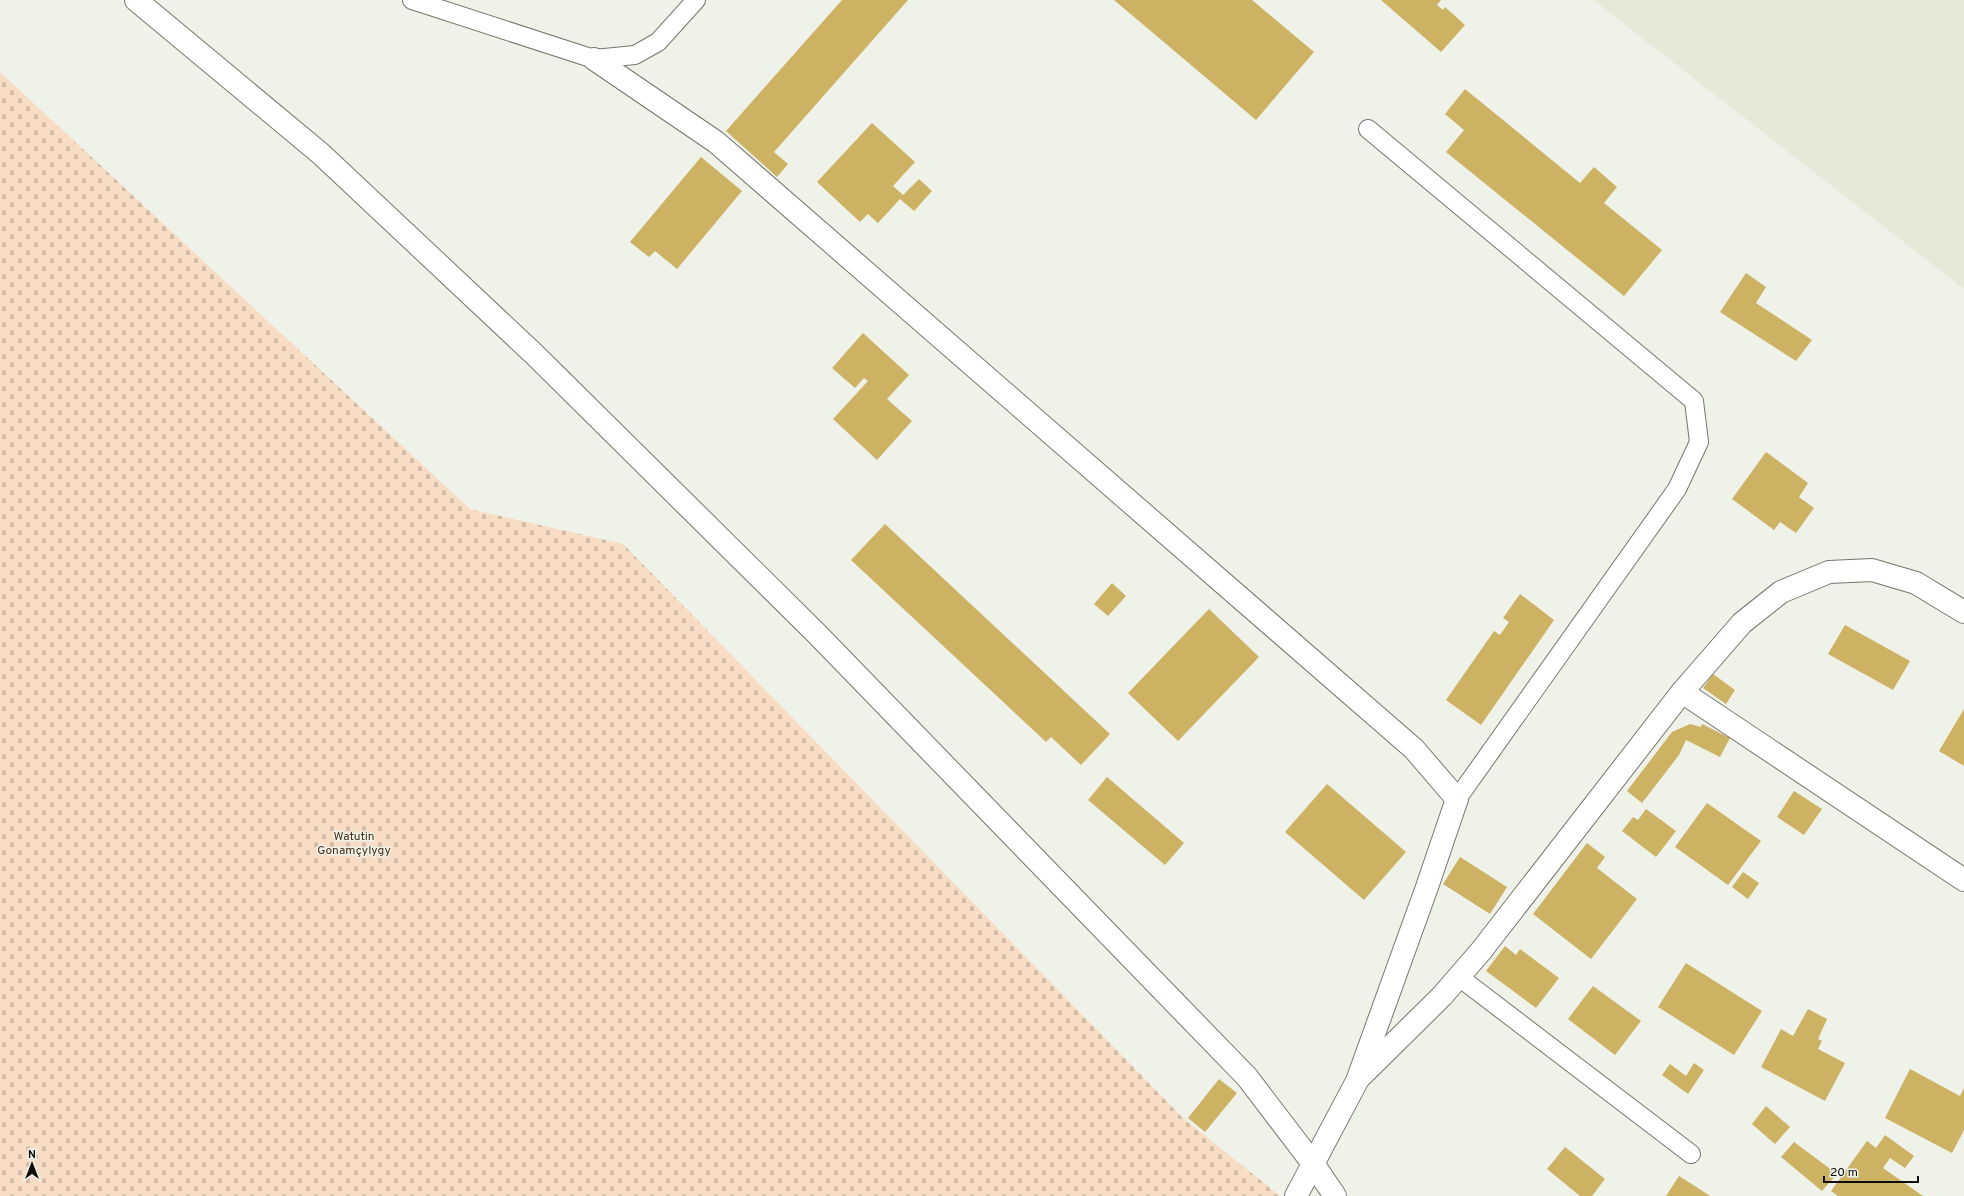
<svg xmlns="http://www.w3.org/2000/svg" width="1964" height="1196" viewBox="0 0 1964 1196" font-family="Overpass,sans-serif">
<defs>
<pattern id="cemetery-stones" width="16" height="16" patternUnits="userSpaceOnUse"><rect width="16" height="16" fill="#f8dcc4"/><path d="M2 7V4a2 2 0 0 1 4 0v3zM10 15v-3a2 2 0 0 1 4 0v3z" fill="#d3bca7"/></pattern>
</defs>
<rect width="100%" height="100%" fill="#eff2e8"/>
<!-- built -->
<path fill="#e4e9d8" d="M1594 0H1964V289L1633 31Z"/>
<!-- cemetery -->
<path fill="url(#cemetery-stones)" d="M0 72 470 509 623 544 1183 1118 1280 1196H0Z"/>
<!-- building -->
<g fill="#cdb264">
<path d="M842 0H908L774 152 788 164 777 177 726 131Z"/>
<path d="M1114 0H1252L1314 52 1256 120Z"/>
<path d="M1381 0H1441L1437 5 1443 10 1445 7 1465 25 1441 52Z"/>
<path d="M1465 89 1580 183 1594 167 1617 187 1604 203 1662 250 1624 296 1446 152 1464 130 1445 114Z"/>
<path d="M872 123 915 162 893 186 903 195 919 179 932 191 914 211 900 199 878 223 868 214 860 222 817 182Z"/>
<path d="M701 157 742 191 677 269 655 251 649 257 630 242Z"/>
<path d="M1746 273 1766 287 1756 303 1812 340 1796 361 1720 312Z"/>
<path d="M863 333 909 375 887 399 912 421 877 460 833 419 868 381 864 378 855 388 832 368Z"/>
<path d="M1766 452 1808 483 1799 497 1814 508 1796 533 1780 522 1774 530 1732 499Z"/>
<path d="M885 524 1110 734 1081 765 1051 737 1046 742 851 560Z"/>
<path d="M1112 583 1126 596 1108 616 1094 604Z"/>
<path d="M1520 594 1554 620 1481 725 1446 700 1494 631 1500 635 1509 622 1503 618Z"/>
<path d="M1209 609 1259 657 1178 741 1128 693Z"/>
<path d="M1845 625 1910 661 1893 690 1828 654Z"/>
<path d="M1713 674 1735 690 1726 704 1703 688Z"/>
<path d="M1964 709V766L1939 751Z"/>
<path d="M1690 724 1701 727 1702 724 1730 738 1720 757 1686 740 1679 755 1642 803 1627 791 1672 732Z"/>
<path d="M1107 777 1184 843 1165 865 1088 800Z"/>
<path d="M1327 784 1406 852 1364 900 1285 832Z"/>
<path d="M1794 791 1822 809 1804 835 1777 817Z"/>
<path d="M1707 803 1761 841 1728 885 1675 847Z"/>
<path d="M1646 809 1676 831 1656 857 1622 831 1633 817 1638 820Z"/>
<path d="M1587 843 1605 857 1597 868 1637 899 1591 959 1533 914Z"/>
<path d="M1460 857 1507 887 1490 914 1443 884Z"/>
<path d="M1743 872 1759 883 1748 899 1732 887Z"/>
<path d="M1505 946 1516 955 1520 949 1559 978 1536 1008 1486 971Z"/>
<path d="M1686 963 1762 1011 1734 1055 1658 1007Z"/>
<path d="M1593 986 1641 1021 1615 1055 1568 1019Z"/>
<path d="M1808 1009 1827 1019 1818 1039 1822 1041 1818 1049 1845 1063 1825 1101 1761 1067 1781 1029 1793 1036Z"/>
<path d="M1694 1063 1704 1070 1688 1094 1662 1075 1670 1064 1686 1076Z"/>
<path d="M1910 1069 1960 1096 1964 1088V1130L1952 1153 1885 1118Z"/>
<path d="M1219 1079 1237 1093 1205 1132 1188 1118Z"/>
<path d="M1766 1106 1790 1127 1775 1144 1752 1124Z"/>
<path d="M1885 1135 1914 1156 1905 1168 1890 1158 1883 1168 1923 1196H1838L1831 1191 1867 1141 1876 1148Z"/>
<path d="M1794 1142 1837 1174 1822 1191 1781 1157Z"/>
<path d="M1565 1147 1605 1179 1592 1196H1580L1547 1169Z"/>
<path d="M1679 1176 1701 1190 1710 1196H1666Z"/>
</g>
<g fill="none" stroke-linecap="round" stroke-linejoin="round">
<!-- lane casing -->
<g stroke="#75776e" stroke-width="20">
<g id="lane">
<path d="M412 0 594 59 635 55 658 42 696 0"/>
<path d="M1368 129 1694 401 1699 442 1677 489 1457 799"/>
<path d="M1459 977 1691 1154"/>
</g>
</g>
<!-- street casing -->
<g stroke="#75776e" stroke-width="24">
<g id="street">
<path d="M136 0 321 154 534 354 817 634 1247 1077 1314 1165 1335 1196"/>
<path d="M594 59 716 142 1414 749 1457 799 1427 887 1357 1081 1296 1196"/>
<path d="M1682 692 1742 623 1781 592 1829 572 1872 570 1916 583 1964 612"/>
<path d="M1360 1077 1442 996 1481 951 1682 692 1964 880"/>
</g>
</g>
<!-- lane -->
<use href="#lane" stroke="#fff" stroke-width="18"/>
<!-- street -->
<use href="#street" stroke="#fff" stroke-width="22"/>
</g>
<g text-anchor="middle" stroke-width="3" stroke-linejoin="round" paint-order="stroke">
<!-- park labels -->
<g font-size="12" fill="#472d15" stroke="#eff2e8">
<text x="354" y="840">Watutin<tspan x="354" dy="14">Gonamçylygy</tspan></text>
</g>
</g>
<!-- north arrow -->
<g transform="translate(32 1164)" stroke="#eff2e8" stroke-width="3" paint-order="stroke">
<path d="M0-3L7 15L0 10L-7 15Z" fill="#0d0e0b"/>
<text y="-6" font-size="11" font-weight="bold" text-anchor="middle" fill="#0d0e0b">N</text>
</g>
<!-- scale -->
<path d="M1824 1176v6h94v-6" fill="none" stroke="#0d0e0b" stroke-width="2"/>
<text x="1830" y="1176" font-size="12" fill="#0d0e0b" stroke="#eff2e8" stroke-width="3" paint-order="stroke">20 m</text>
</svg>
